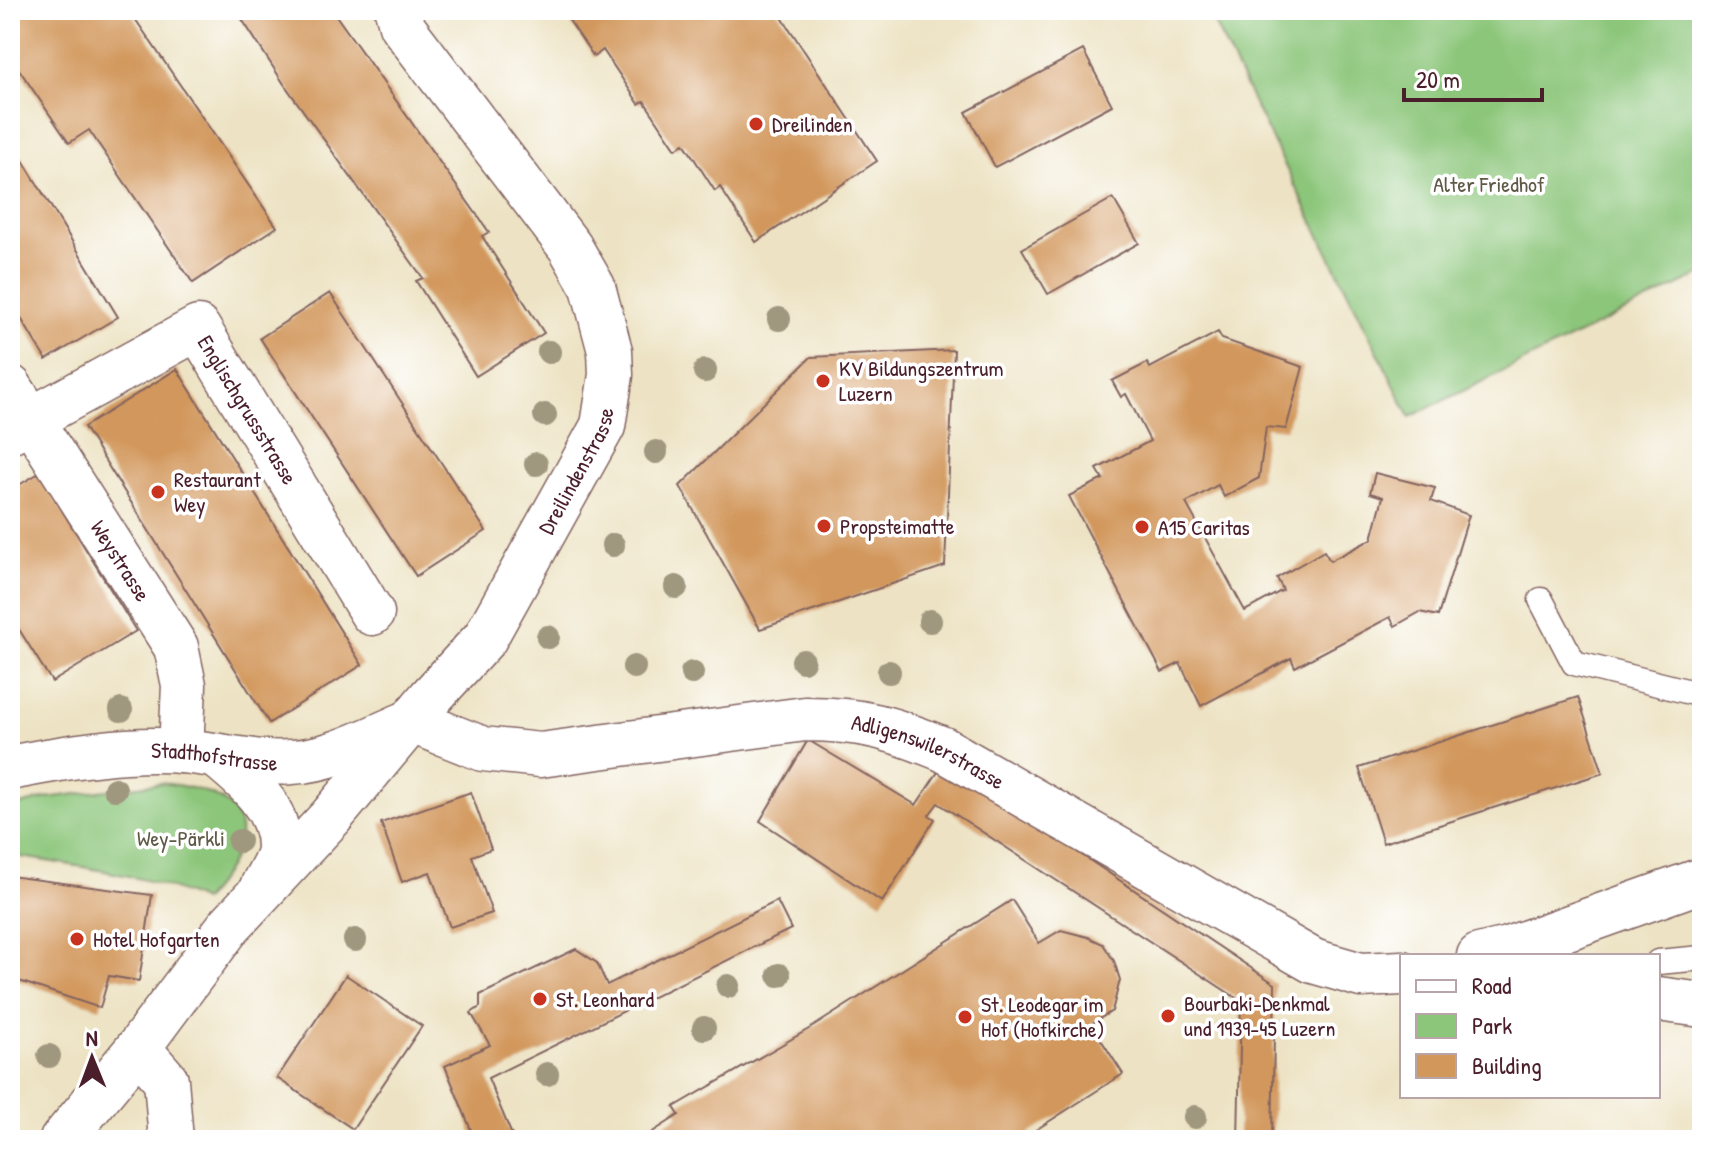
<svg xmlns="http://www.w3.org/2000/svg" width="1712" height="1150" viewBox="0 0 1712 1150" font-family="'Patrick Hand',sans-serif">
<rect width="100%" height="100%" fill="#fff"/>
<filter id="ink" filterUnits="userSpaceOnUse"><feTurbulence type="fractalNoise" baseFrequency=".0125" numOctaves="2"/><feDisplacementMap in="SourceGraphic" scale="16" xChannelSelector="R" yChannelSelector="G"/><feConvolveMatrix kernelMatrix="1 2 1 2 8 2 1 2 1" color-interpolation-filters="sRGB"/></filter>
<filter id="wash" filterUnits="userSpaceOnUse"><feTurbulence type="fractalNoise" baseFrequency=".006" numOctaves="4" result="noise"/><feDisplacementMap in="SourceGraphic" scale="32" xChannelSelector="R" yChannelSelector="G"/><feGaussianBlur stdDeviation="1.8" result="paint"/><feColorMatrix in="noise" values="0 0 0 0 0 0 0 0 0 0 0 0 0 0 0 0 0 1.4 0 .05"/><feComposite in="paint" operator="in"/></filter>
<g filter="url(#wash)">
<rect width="100%" height="100%" fill="#ede3c4"/>
<!-- green -->
<g fill="#8cc67a" stroke="#6b7252" stroke-width="2">
<path d="M1702 10V274L1410 417 1208 11Z"/>
<path d="M161 783C192 786 250 796 239 843 233 865 217 884 203 901 144 873 74 866 10 855V808L46 798Z"/>
</g>
<g id="blocks">
<!-- building -->
<g fill="#d2975b">
<path d="M10 10H129L277 227 193 283 89 130 69 143 10 56Z"/>
<path d="M236 10H332L489 232 482 236 544 333 476 376 416 281 423 278 284 84Z"/>
<path d="M562 10H777L877 161 756 242 720 187 715 191 684 143 676 149 644 101 639 104 603 50 594 57Z"/>
<path d="M1083 50 1112 105 995 167 966 112Z"/>
<path d="M10 139 118 317 46 360 10 300Z"/>
<path d="M1113 198 1139 243 1048 294 1022 249Z"/>
<path d="M330 293 486 531 416 576 260 338Z"/>
<path d="M1218 332 1222 339 1303 367 1286 429 1266 427 1259 478 1224 497 1218 485 1186 503 1245 611 1283 590 1277 578 1324 551 1330 561 1372 539 1383 497 1370 493 1375 473 1435 488 1431 501 1469 515 1438 616 1420 612 1395 626 1390 617 1295 667 1291 658 1201 706 1180 663 1162 672 1069 496 1103 479 1097 469 1150 441 1126 394 1121 397 1112 381 1147 363 1150 368Z"/>
<path d="M954 350 945 566 760 629 680 486 811 357Z"/>
<path d="M177 369 362 665 269 723 84 427Z"/>
<path d="M39 473 136 631 52 682 10 615V482L14 488Z"/>
<path d="M1578 697 1603 773 1383 843 1359 768Z"/>
<path d="M808 740 916 805 944 763 1275 984 1272 1140H1238L1241 1001 938 803 929 815 935 819 882 902 760 821Z"/>
<path d="M471 792 491 849 472 856 492 913 450 927 430 872 402 882 381 823Z"/>
<path d="M10 876 152 895 139 981 109 976 100 1008 10 978Z"/>
<path d="M1012 900 1039 943 1061 930 1088 937 1103 944 1114 961 1120 980 1112 1011 1091 1024 1123 1074 1020 1140H640L679 1115 674 1107 814 1026Z"/>
<path d="M777 901 791 929 488 1078 514 1140H475L445 1066 490 1045 471 1013 480 1007V995L576 949 597 963 607 985Z"/>
<path d="M346 975 422 1026 353 1129 277 1078Z"/>
</g>
</g>
</g>
<g filter="url(#ink)">
<use href="#blocks" fill-opacity="0" stroke="#836461" stroke-width="2"/>
<g fill="none" stroke-linecap="round" stroke-linejoin="round">
<!-- lane casing -->
<g stroke="#836461" stroke-width="27">
<g id="lane">
<path d="M1541 600 1574 663 1702 695"/>
<path d="M1658 962 1702 958"/>
</g>
</g>
<!-- street casing -->
<g stroke="#836461" stroke-width="47">
<g id="street">
<path id="s1" d="M10 387 176 647 184 685 181 751"/>
<path id="s2" d="M10 431 198 328 372 613"/>
<path id="s3" d="M412 721 483 749 540 755 805 719C862 719 891 728 943 749L1313 961 1361 975 1402 973"/>
<path d="M218 757C246 780 279 807 279 847 279 859 267 876 262 887"/>
<path id="s4" d="M10 768C65 757 125 747 182 751 218 754 255 765 292 762 331 760 368 740 403 725"/>
<path d="M1479 956 1508 949 1702 880"/>
<path d="M1658 999 1702 1005"/>
<path d="M138 1048 166 1080 171 1140"/>
<path id="s5" d="M62 1140 138 1048 229 926 331 817 430 698 485 638 603 426 611 375 610 351 593 287 570 247 401 25 397 10"/>
</g>
</g>
<!-- lane -->
<use href="#lane" stroke="#fff" stroke-width="24"/>
<!-- street -->
<use href="#street" stroke="#fff" stroke-width="44"/>
</g>
<!-- trees -->
<g fill="#a0977f">
<circle cx="779" cy="319" r="12"/>
<circle cx="549" cy="352" r="12"/>
<circle cx="705" cy="371" r="12"/>
<circle cx="545" cy="415" r="12"/>
<circle cx="656" cy="452" r="12"/>
<circle cx="536" cy="464" r="12"/>
<circle cx="613" cy="545" r="12"/>
<circle cx="676" cy="587" r="12"/>
<circle cx="930" cy="621" r="12"/>
<circle cx="548" cy="637" r="12"/>
<circle cx="803" cy="661" r="12"/>
<circle cx="634" cy="667" r="12"/>
<circle cx="889" cy="672" r="12"/>
<circle cx="692" cy="673" r="12"/>
<circle cx="121" cy="710" r="12"/>
<circle cx="115" cy="789" r="12"/>
<circle cx="239" cy="841" r="12"/>
<circle cx="355" cy="940" r="12"/>
<circle cx="779" cy="975" r="12"/>
<circle cx="728" cy="986" r="12"/>
<circle cx="704" cy="1028" r="12"/>
<circle cx="49" cy="1056" r="12"/>
<circle cx="547" cy="1074" r="12"/>
<circle cx="1195" cy="1117" r="12"/>
</g>
</g>
<!-- markers -->
<g fill="#c8321e" stroke="#fff" stroke-width="3">
<circle cx="756" cy="124" r="8"/>
<circle cx="823" cy="381" r="8"/>
<circle cx="158" cy="492" r="8"/>
<circle cx="824" cy="526" r="8"/>
<circle cx="1142" cy="527" r="8"/>
<circle cx="77" cy="939" r="8"/>
<circle cx="540" cy="999" r="8"/>
<circle cx="1168" cy="1016" r="8"/>
<circle cx="965" cy="1017" r="8"/>
</g>
<g text-anchor="middle" stroke-width="7" stroke-linejoin="round" paint-order="stroke">
<!-- poi labels -->
<g font-size="22" fill="#4a1f2b" stroke="#fff" text-anchor="start">
<text x="772" y="132">Dreilinden</text>
<text x="839" y="376">KV Bildungszentrum<tspan x="839" dy="25">Luzern</tspan></text>
<text x="174" y="487">Restaurant<tspan x="174" dy="25">Wey</tspan></text>
<text x="840" y="534">Propsteimatte</text>
<text x="1158" y="535">A15 Caritas</text>
<text x="93" y="947">Hotel Hofgarten</text>
<text x="556" y="1007">St. Leonhard</text>
<text x="1184" y="1011">Bourbaki-Denkmal<tspan x="1184" dy="25">und 1939-45 Luzern</tspan></text>
<text x="981" y="1012">St. Leodegar im<tspan x="981" dy="25">Hof (Hofkirche)</tspan></text>
</g>
<!-- park labels -->
<g font-size="22" fill="#615947" stroke="#fff">
<text x="1489" y="192">Alter Friedhof</text>
<text x="181" y="846">Wey-Pärkli</text>
</g>
<!-- street labels -->
<g font-size="22" fill="#4a1f2b" stroke="#fff">
<text dy="8" stroke="none"><textPath href="#s2" startOffset="310">Englischgrussstrasse</textPath></text>
<text dy="8" stroke="none"><textPath href="#s5" startOffset="848">Dreilindenstrasse</textPath></text>
<text dy="8" stroke="none"><textPath href="#s1" startOffset="206">Weystrasse</textPath></text>
<text dy="8" stroke="none"><textPath href="#s3" startOffset="530">Adligenswilerstrasse</textPath></text>
<text dy="8" stroke="none"><textPath href="#s4" startOffset="206">Stadthofstrasse</textPath></text>
</g>
</g>
<!-- margin -->
<rect width="1712" height="1150" fill="none" stroke="#fff" stroke-width="40"/>
<!-- legend -->
<rect x="1400" y="954" width="260" height="144" fill="#ffffff" stroke="#b7a5aa" stroke-width="2"/>
<rect x="1416" y="980" width="40" height="12" fill="#ffffff" stroke="#b7a5aa" stroke-width="2"/>
<text x="1472" y="994" font-size="24" fill="#4a1f2b">Road</text>
<rect x="1416" y="1014" width="40" height="24" fill="#8cc67a" stroke="#b7a5aa" stroke-width="2"/>
<text x="1472" y="1034" font-size="24" fill="#4a1f2b">Park</text>
<rect x="1416" y="1054" width="40" height="24" fill="#d2975b" stroke="#b7a5aa" stroke-width="2"/>
<text x="1472" y="1074" font-size="24" fill="#4a1f2b">Building</text>
<!-- north arrow -->
<g transform="translate(92 1058) rotate(359)" stroke="#ffffff" stroke-width="6" paint-order="stroke">
<path d="M0-6L14 30L0 20L-14 30Z" fill="#4a1f2b"/>
<text y="-12" font-size="22" font-weight="bold" text-anchor="middle" fill="#4a1f2b">N</text>
</g>
<!-- scale -->
<path d="M1404 88v12h138v-12" fill="none" stroke="#4a1f2b" stroke-width="4"/>
<text x="1416" y="88" font-size="24" fill="#4a1f2b" stroke="#ffffff" stroke-width="6" paint-order="stroke">20 m</text>
</svg>
